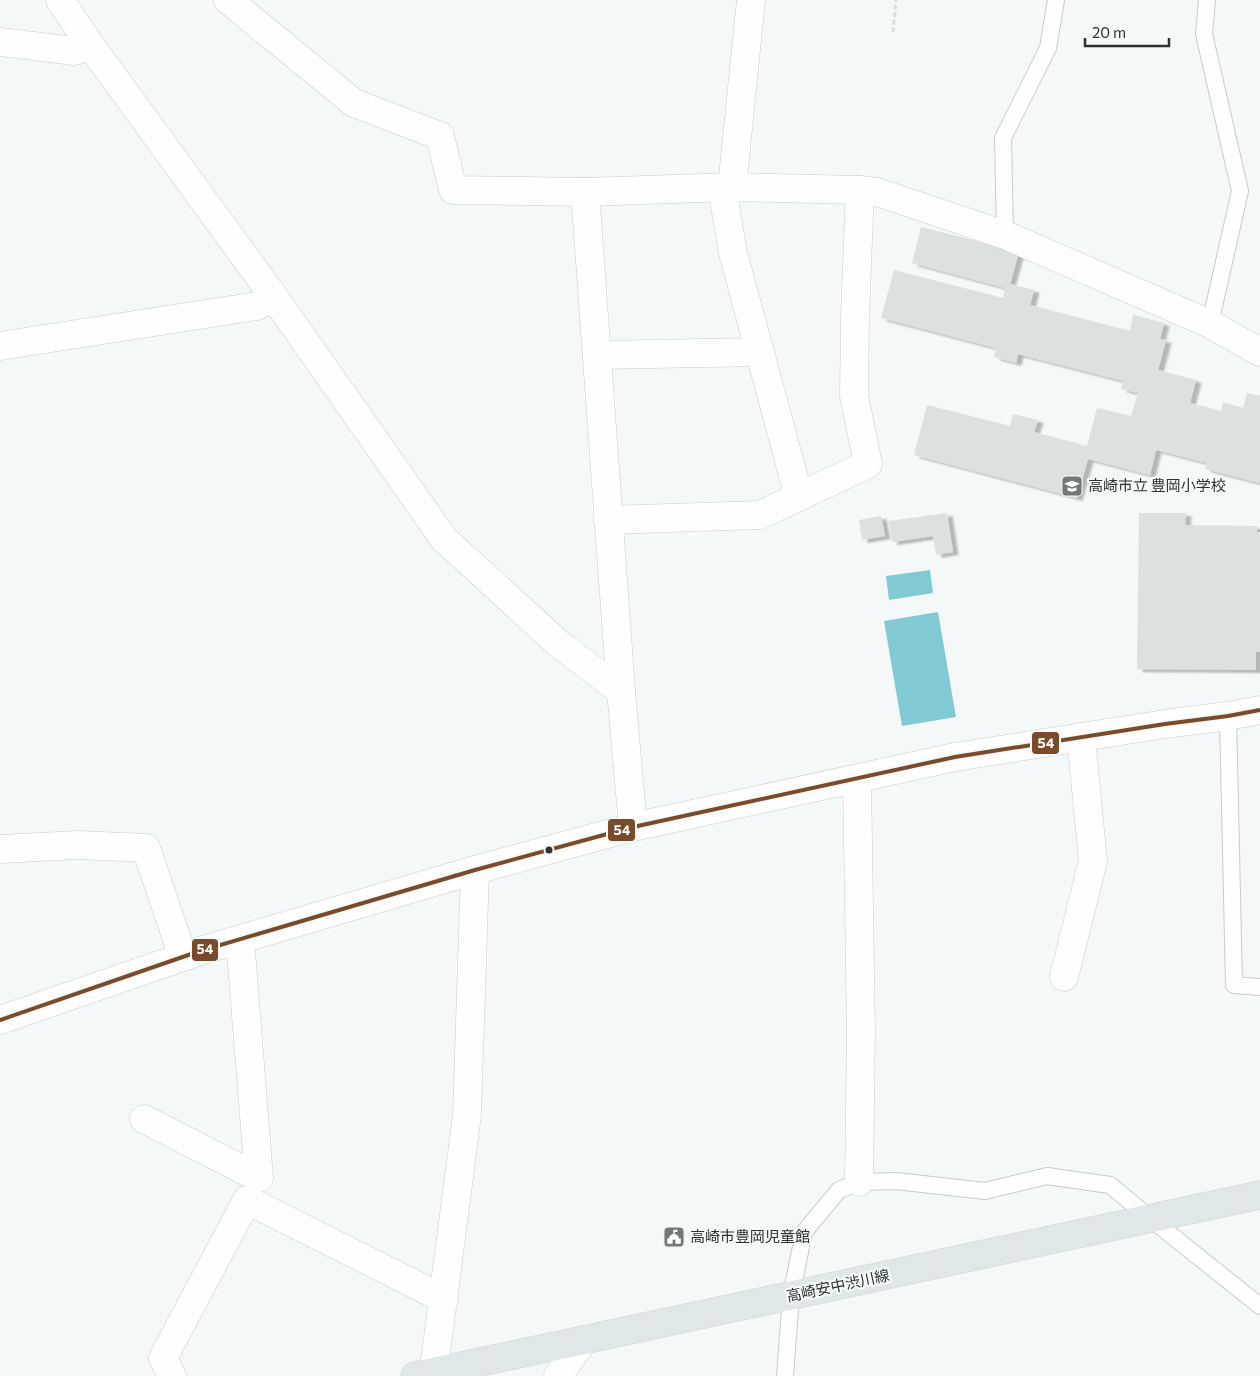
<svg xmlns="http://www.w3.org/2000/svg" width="1260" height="1376" viewBox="0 0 1260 1376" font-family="Commissioner,'Noto Sans JP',sans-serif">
<defs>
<filter id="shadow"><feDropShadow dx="5.5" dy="3" stdDeviation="1" flood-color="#0004"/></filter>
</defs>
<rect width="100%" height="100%" fill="#f5f8f9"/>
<!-- water -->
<g fill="#82cad3">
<path d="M930 570 933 593 889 600 886 576Z"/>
<path d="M938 612 956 717 902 726 884 621Z"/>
</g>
<!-- building -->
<g fill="#dde0e0" filter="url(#shadow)">
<path d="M921 227 1019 252 1010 284 1034 290 1030 305 1130 331 1133 315 1164 323 1160 339 1166 340 1158 370 1196 380 1190 403 1221 411 1223 402 1243 408 1247 393 1260 396V483L1205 469 1207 463 1156 450 1150 475 1088 459 1077 498 914 455 927 405 1010 426 1013 414 1038 420 1034 432 1087 446 1097 408 1131 416 1138 393 1121 389 1123 381 1018 354 1016 363 994 357 996 348 881 318 894 270 1003 298 1005 288 912 263Z"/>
<path d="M947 513 953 552 936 555 933 536 892 542 889 521Z"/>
<path d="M1139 513H1186L1185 525 1257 526V532H1260V652H1256V670L1137 669Z"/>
<path d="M881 516 885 536 862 540 859 520Z"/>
</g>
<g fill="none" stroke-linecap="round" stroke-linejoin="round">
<!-- lane casing -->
<g stroke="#c9cbcb" stroke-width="18">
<g id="lane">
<path d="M1207 0 1204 34 1240 191 1210 324"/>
<path d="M1005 235 1003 138 1048 48 1056 0"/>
<path d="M1228 716 1234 985 1260 987"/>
<path d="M785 1376 791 1296 804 1232 839 1190 859 1182 896 1181 985 1191 1047 1176 1110 1185 1151 1219 1260 1306"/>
</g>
</g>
<!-- street casing -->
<g stroke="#c9cbcb" stroke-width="29">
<g id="street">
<path d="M60 0 91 46 274 297 444 539 559 644 621 691"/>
<path d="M228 0 354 103 440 136 453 190 585 192 732 187 860 190 877 192 1005 235 1210 324 1260 352"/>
<path d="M0 42 74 51 91 46"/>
<path d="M732 187 751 0"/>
<path d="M722 188 733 253 799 497"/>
<path d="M585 192 621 691 633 827"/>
<path d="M0 346 257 306 274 297"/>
<path d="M597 355 760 352"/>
<path d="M608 520 760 515 868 464 854 396 855 317 860 190"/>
<path d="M857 779 861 1033 859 1182"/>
<path d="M0 849 79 845 146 848 183 957"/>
<path d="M1064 977 1093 861 1081 737"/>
<path d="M0 1020 200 951 475 870 633 827 955 757 1165 724 1228 716 1260 710"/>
<path d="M144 1119 259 1178 240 939"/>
<path d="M172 1376 163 1358 247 1200 444 1299"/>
<path d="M433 1376 467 1115 475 870"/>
<path d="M558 1376 583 1341"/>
</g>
</g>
<!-- primary casing -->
<g stroke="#d1d3d3" stroke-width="29">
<path id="primary" d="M415 1376 1260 1195"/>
</g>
<!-- path -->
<path stroke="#dcdddd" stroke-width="3" stroke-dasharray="5 2.5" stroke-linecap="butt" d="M893 32 896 0"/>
<!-- lane -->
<use href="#lane" stroke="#fefefe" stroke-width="16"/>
<!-- street -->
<use href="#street" stroke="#fefefe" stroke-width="28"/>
<!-- primary -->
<use href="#primary" stroke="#e0e7e8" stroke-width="28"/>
<!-- bus-1 casing -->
<g stroke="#f4f9fa" stroke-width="8">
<path id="bus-1" d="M0 1020 200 951 475 870 633 827 955 757 1165 724 1228 716 1260 710"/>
</g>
<!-- bus-1 -->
<use href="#bus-1" stroke="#7a4b2a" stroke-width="4"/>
</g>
<!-- icons -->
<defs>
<g id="school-square" transform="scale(1.125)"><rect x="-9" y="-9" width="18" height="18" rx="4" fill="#747777" stroke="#f4f9fa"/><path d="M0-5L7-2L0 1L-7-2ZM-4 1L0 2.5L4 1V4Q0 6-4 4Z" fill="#fff"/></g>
<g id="civic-square" transform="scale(1.125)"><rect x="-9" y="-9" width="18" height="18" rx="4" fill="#747777" stroke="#f4f9fa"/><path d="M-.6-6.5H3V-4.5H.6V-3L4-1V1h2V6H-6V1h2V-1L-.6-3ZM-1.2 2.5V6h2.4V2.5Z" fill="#fff"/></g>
</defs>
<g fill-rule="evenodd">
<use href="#school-square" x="1072" y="486"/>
<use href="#civic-square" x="674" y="1237"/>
</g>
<!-- markers -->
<circle fill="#2f3131" stroke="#f4f9fa" stroke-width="2" cx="549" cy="850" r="4.5"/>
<g text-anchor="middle" stroke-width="4.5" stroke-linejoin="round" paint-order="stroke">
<!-- poi labels -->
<g font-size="15" fill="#2f3131" stroke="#f4f9fa" text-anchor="start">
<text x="1088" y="491">高崎市立 豊岡小学校</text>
<text x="690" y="1242">高崎市豊岡児童館</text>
</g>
<!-- street labels -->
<g font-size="15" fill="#2f3131" stroke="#f4f9fa">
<text transform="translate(838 1286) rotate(-12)" y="5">高崎安中渋川線</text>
</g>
</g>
<g stroke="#f4f9fa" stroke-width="2">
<rect x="1031" y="731" width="29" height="24" rx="5" fill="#7a4b2a"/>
<rect x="607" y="818" width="29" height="24" rx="5" fill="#7a4b2a"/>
<rect x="191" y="938" width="28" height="24" rx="5" fill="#7a4b2a"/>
</g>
<g font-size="14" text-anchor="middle" font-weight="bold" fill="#fff">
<text x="1046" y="748">54</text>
<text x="622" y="835">54</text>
<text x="205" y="954">54</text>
</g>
<!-- scale -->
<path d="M1085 38v8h84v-8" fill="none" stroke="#2f3131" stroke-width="2.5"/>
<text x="1092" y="38" font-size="15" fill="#2f3131" stroke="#f4f9fa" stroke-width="4" paint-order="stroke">20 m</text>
</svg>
